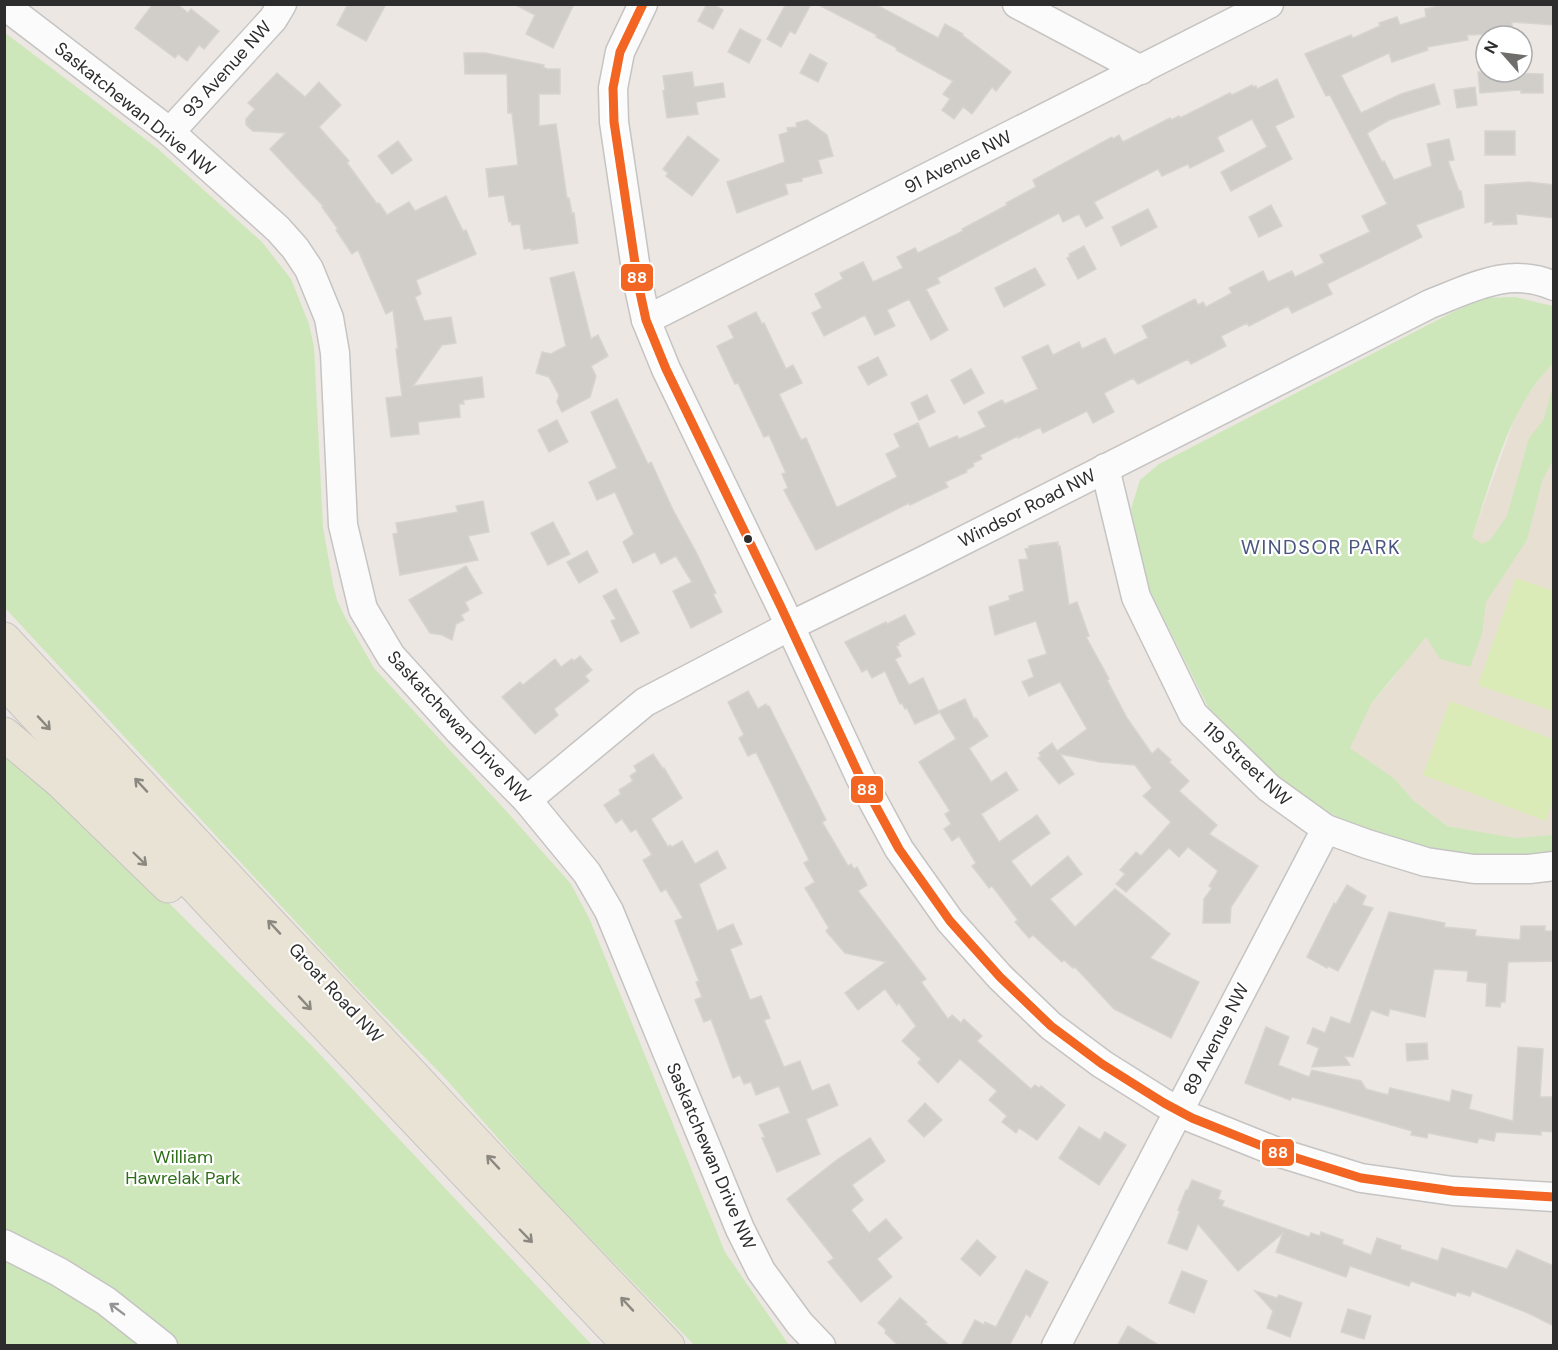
<svg xmlns="http://www.w3.org/2000/svg" width="1558" height="1350" viewBox="0 0 1558 1350" font-family="'DM Sans',sans-serif">
<rect width="100%" height="100%" fill="#ece7e2"/>
<!-- education -->
<path fill="#e7dfd1" d="M1553 365V835L1515 838 1447 826 1413 800 1395 779 1349 748 1371 704 1393 679 1444 602 1475 529 1519 407 1543 374Z"/>
<!-- green -->
<g fill="#cee7ba">
<path d="M4 32 157 148 262 242 291 279 309 324 314 347 323 527 333 584 337 600 345 617 374 668 509 814 571 884 590 920 725 1252 789 1345H694L545 1192 445 1078 358 989 5 608Z"/>
<path d="M1515 297 1553 306V364C1508 407 1492 480 1472 537L1482 544 1491 539 1507 516 1529 438 1544 419 1553 385V460L1542 481 1527 540 1486 602 1482 634 1470 667 1440 659 1426 637 1371 704 1350 748 1395 779 1413 800 1447 826 1515 838 1553 835V854L1473 856 1422 848 1337 817 1288 786 1208 707 1149 589 1131 509 1140 480 1159 464 1453 312 1484 298Z"/>
<path d="M4 752 86 820 314 1048 592 1345H5Z"/>
</g>
<!-- pitch -->
<g fill="#daebb8">
<path d="M1516 578 1553 591V711L1478 685Z"/>
<path d="M1450 701 1553 739V799L1546 821 1423 775Z"/>
</g>
<!-- building -->
<g fill="#d1cdc9" stroke="#d7d3ce" stroke-width="1.5">
<path d="M153 4H177L188 13 191 9 219 31 204 49 199 45 187 61 178 54 175 58 135 28Z"/>
<path d="M348 4H386L366 41 337 25Z"/>
<path d="M514 4H574L553 48 526 34 535 15Z"/>
<path d="M707 4H713L723 10 713 29 698 21Z"/>
<path d="M786 4H811L795 34 790 31 781 47 767 39Z"/>
<path d="M817 4H875L938 38 945 24 963 34 962 35 1011 72 996 91 992 87 972 114 963 107 954 119 942 110 950 99 943 94 953 81 896 50 897 48 876 37 877 35Z"/>
<path d="M1448 4H1554V25L1512 22V33L1467 35 1468 40 1427 47 1428 50 1392 62 1389 53 1341 75 1361 113 1401 94 1434 84 1440 104 1389 120 1367 133 1382 162 1384 161 1394 180 1432 166 1427 144 1449 139 1454 160 1448 161 1459 191H1461L1464 207 1416 225 1422 237 1327 284 1332 294 1292 313 1288 306 1249 326 1247 323 1221 336 1226 346 1191 364 1188 359 1138 384 1133 378 1104 393 1114 412 1093 423 1087 411 1043 433 1040 427 1018 438V436L980 455 982 459 973 463 974 466 966 470 967 472 945 482 948 487 910 505 909 503 816 550 784 490 788 488 782 474 786 473 769 435 764 437 738 383 735 384 717 346 734 338 728 326 756 312 762 324 764 323 786 369 793 365 802 383 779 394 801 440 806 438 836 506 838 507 897 477 886 454 900 447 894 434 918 423 929 448 957 436 959 439 986 427 978 412 1002 400 1005 404 1038 389 1022 357 1033 352 1048 345 1053 355 1079 342 1082 349 1105 338 1114 355 1148 338 1142 326 1195 299 1198 305 1203 302 1206 307 1232 293 1229 288 1263 271 1268 282 1292 271 1295 277 1324 263 1320 255 1370 232 1362 216 1387 204 1330 95 1326 96 1305 54 1351 35 1353 38 1380 26 1379 23 1397 17 1400 25 1426 17 1425 9Z"/>
<path d="M740 29 761 40 749 63 728 52Z"/>
<path d="M464 53H485L544 65 543 67 547 69H560V94H539V126L556 124 567 198H569L572 214 574 213 578 243 531 250V248L524 249 520 224 512 225 511 221 509 222 504 195 489 197 486 169 518 165 512 113H508L507 74H465Z"/>
<path d="M810 54 827 63 818 82 800 73Z"/>
<path d="M692 72 694 87 723 83 725 97 696 102 698 114 667 118 663 91 665 90 663 76Z"/>
<path d="M1478 72 1543 74V93H1521V90L1480 93Z"/>
<path d="M277 73 305 97 319 82 341 105 319 127 349 161 347 163 377 204 379 203 387 215 409 202 415 211 446 196 463 231 466 230 476 254 416 280 421 294 415 297 424 321 451 317 456 343 442 345 413 386 482 377 484 397 463 400 464 404H459L460 417 418 422 419 434 391 437 386 398 402 396 396 349H398L393 310 386 314 358 250 352 254 336 230 338 229 322 207 323 206 270 149 286 133 253 131 246 125V119L255 109 248 103Z"/>
<path d="M1277 79 1294 117 1275 126 1292 159 1231 191 1221 172 1267 147 1252 119 1217 137 1224 151 1190 168 1188 164 1162 176 1158 169 1094 202 1103 218 1086 227 1079 214 1063 222 1059 213 937 278 940 283 926 289 948 330 931 340 909 299 887 310 895 326 875 335 865 315 824 336 812 313 822 308 815 294 843 279 840 273 863 262 873 282 903 268 897 257 915 248 918 253 963 231 962 229 1007 205 1006 203 1036 187 1033 180 1112 137 1113 139 1119 135 1123 142 1170 118 1171 120 1179 116 1180 118 1230 93 1232 95 1252 85 1253 87 1256 86 1257 89Z"/>
<path d="M1475 87 1477 105 1457 108 1454 90Z"/>
<path d="M807 120 827 135 833 156 818 160 822 173 802 178V181L785 184 788 194 737 213 727 182 785 162 779 135 788 132 787 128 797 127 796 123Z"/>
<rect x="1485" y="131" width="30" height="24"/>
<path d="M688 136 719 160 692 196 666 176 668 173 663 169Z"/>
<path d="M398 141 412 160 392 174 378 156Z"/>
<path d="M1528 182 1554 185V218L1516 214 1517 224 1493 225V221L1485 223V185Z"/>
<path d="M1271 205 1282 226 1259 237 1249 217Z"/>
<path d="M1148 209 1157 227 1121 246 1112 227Z"/>
<path d="M1084 246 1096 269 1078 279 1067 258 1070 257 1069 254Z"/>
<path d="M1035 268 1045 285 1004 307 995 288Z"/>
<path d="M574 272 591 339 598 335 608 356 591 366 596 376 590 397 562 412 557 402 559 395 549 377 536 373 542 352 551 354 566 346 550 278Z"/>
<path d="M878 357 887 375 868 385 858 367Z"/>
<path d="M971 369 984 393 964 404 951 380Z"/>
<path d="M927 395 935 412 919 420 911 403Z"/>
<path d="M617 399 644 456 648 464 651 462 673 510 695 550 716 593 713 594 722 612 691 628 673 591 692 582 676 556 661 564 655 552 633 563 623 542 634 534 615 492 597 500 589 482 617 468 591 412Z"/>
<path d="M557 420 568 442 549 452 538 430Z"/>
<path d="M483 501 489 532 468 536 478 560 400 575 393 534 398 533 396 523 458 512 456 506Z"/>
<path d="M553 522 570 554 548 565 531 533Z"/>
<path d="M1058 542V547L1060 546 1069 605 1077 602 1089 636 1086 637 1109 679 1107 680 1127 718 1152 754 1158 748 1171 760 1169 762 1189 781 1179 791 1217 825 1209 834 1258 866 1231 907 1230 923H1203L1204 899 1212 888 1209 886 1218 871 1188 847 1179 857 1169 848 1126 892 1116 884 1125 874 1120 870 1136 852 1141 856 1171 822 1143 796 1152 788 1135 765 1100 762 1060 754 1074 774 1059 784 1038 758 1041 756 1039 753 1052 743 1057 751 1087 729 1060 682 1029 696 1022 682 1034 677 1028 660 1047 654 1036 621 995 635 989 607 1010 600 1009 596 1024 591 1019 560 1028 559 1025 549 1029 548V546Z"/>
<path d="M587 551 598 572 579 583 567 562Z"/>
<path d="M466 566 482 593 465 602 469 610 461 615 464 620 456 624 452 640 442 635 430 633 409 600Z"/>
<path d="M616 589 639 633 621 642 611 621 616 619 603 596Z"/>
<path d="M905 615 915 634 898 643 899 645 896 646 901 656 895 659 909 685 923 678 939 713 915 724 907 708 905 709 902 703 900 704 885 671 872 678 867 669 862 672 845 642 886 622 887 624Z"/>
<path d="M580 656 592 670 585 676 589 681 554 709 558 715 535 734 502 697 520 682 523 685 555 659 561 667 572 659 574 661Z"/>
<path d="M748 691 758 709 766 704 767 706H769L826 820 822 822 848 866 851 864 854 869 857 867 867 885 858 891 926 979 921 982 948 1019 952 1015 961 1023 964 1019 982 1036 977 1041 1031 1089 1035 1085 1039 1088 1041 1086 1065 1105 1037 1140 1019 1128 1016 1133 1002 1122 1007 1116 989 1100 997 1091 960 1059 938 1083 918 1063 921 1059 902 1041 916 1026 899 1003 897 1005 885 989 858 1010 845 993 886 962 845 953 826 931 829 928 805 888 815 882 804 863 809 860 756 752 748 756 739 738 744 735 728 702Z"/>
<path d="M965 699 974 719 976 718 988 736 969 748 991 782 1006 772 1018 790 981 814 999 842 1037 815 1050 833 1011 861 1031 887 1068 856 1082 874 1050 899 1075 927 1115 889 1170 934 1150 958 1199 982 1171 1038 1114 1009 1075 967 1073 968 1064 960 1062 962 1033 935 1029 938 1015 922 1018 920 992 886 989 888 972 866 976 863 959 836 952 841 944 829 951 824 945 814 950 811 919 762 956 739 939 711Z"/>
<path d="M653 754 663 769 664 768 682 798 651 819 668 847 670 845 672 847 682 841 695 864 717 851 726 868 699 884 717 931 733 924 742 944 730 949 750 1000 761 996 770 1018 764 1020 784 1067 800 1061 812 1091 829 1084 838 1105 806 1119 820 1154 777 1172 762 1138 765 1137 759 1125 790 1113 779 1086 756 1095 751 1082 744 1084 740 1075 733 1078 711 1019 704 1022 695 1000 702 997 696 982 699 981 675 921 683 918 666 889 661 892 643 860 652 855 636 829 631 832 622 819 616 823 604 805 621 794 619 790 633 781 630 776 637 771 634 766Z"/>
<path d="M1347 885 1366 896 1362 905 1373 908 1338 971 1328 966 1327 968 1307 957 1334 903 1336 904Z"/>
<path d="M1389 912 1445 923 1444 927 1476 930 1475 936 1520 940 1521 926H1545V931H1554V961L1508 962 1505 1002H1501L1500 1007 1486 1006 1487 983 1467 981 1468 971 1434 969 1425 1017 1390 1009 1388 1016 1371 1010 1353 1057 1344 1056 1350 1065 1312 1067 1319 1048 1307 1043 1313 1028 1325 1033 1331 1017 1350 1024Z"/>
<path d="M1266 1027 1289 1037 1278 1065 1309 1077 1312 1070 1361 1081 1366 1089 1388 1095 1390 1088 1450 1102 1452 1090 1472 1095 1469 1109 1513 1121 1518 1047 1543 1049 1540 1097H1554V1132L1541 1131V1135L1496 1132 1494 1141 1479 1138 1477 1143 1428 1133 1427 1138 1411 1135 1412 1131 1326 1106 1292 1097 1290 1100 1245 1083Z"/>
<path d="M1427 1043 1428 1059 1407 1061 1406 1044Z"/>
<path d="M925 1103 942 1120 924 1137 908 1121Z"/>
<path d="M1079 1127 1100 1140 1105 1132 1126 1145 1099 1185 1059 1158Z"/>
<path d="M870 1138 885 1161 852 1185 863 1200 851 1210 869 1233 886 1219 902 1238 877 1259 892 1277 861 1302 828 1262 834 1258 787 1199 838 1159Z"/>
<path d="M1192 1180 1221 1191 1218 1199 1224 1201 1222 1206 1309 1237 1311 1233 1320 1236 1321 1232 1343 1240 1342 1244 1371 1255 1377 1238 1401 1246 1400 1249 1438 1261 1442 1248 1507 1269 1517 1250 1554 1266V1326L1528 1313 1472 1291 1470 1296 1457 1292 1455 1296 1411 1281 1409 1286 1350 1266 1346 1277 1276 1252 1283 1233 1238 1271 1198 1224 1187 1250 1168 1243 1180 1211 1178 1210 1186 1190H1188Z"/>
<path d="M977 1240 996 1257 980 1276 961 1259Z"/>
<path d="M1026 1270 1048 1282 1030 1317 1026 1314 1009 1346H961L975 1320 984 1325 985 1322 996 1327Z"/>
<path d="M1182 1271 1207 1281 1194 1313 1169 1303Z"/>
<path d="M1255 1291 1277 1298 1279 1295 1302 1303 1290 1337 1267 1328 1273 1311Z"/>
<path d="M900 1298 927 1322 925 1324 950 1346H899L885 1333 886 1330 878 1323Z"/>
<path d="M1348 1309 1371 1316 1364 1339 1341 1332Z"/>
<path d="M1128 1326 1160 1346H1117Z"/>
</g>
<g fill="none" stroke-linecap="round" stroke-linejoin="round">
<!-- minor casing -->
<g stroke="#c5c4c3" stroke-width="31">
<g id="minor">
<path d="M643 4 620 52 613 88 614 122 638 283 646 320 666 369 781 607 860 777 899 849 950 921 1000 977 1051 1026 1102 1064 1164 1103 1192 1118 1277 1152 1361 1178 1453 1191 1554 1197"/>
<path d="M1017 4 1141 70"/>
<path d="M4 5 170 132 278 229 295 248 309 269 329 318 335 353 343 525 363 609 391 656 459 731 527 800 587 873 609 911 740 1229 761 1271 800 1324 821 1346"/>
<path d="M170 132 273 19 282 4"/>
<path d="M646 320 1269 4"/>
<path d="M1105 468 1136 597 1193 714 1269 788 1326 829 1367 844 1426 862 1474 869H1529L1554 866"/>
<path d="M527 800 645 702 790 626 923 561 1430 304C1471 288 1510 266 1554 286"/>
<path d="M4 1244 59 1272 106 1301 163 1346"/>
<path d="M1056 1346 1326 829"/>
</g>
</g>
<!-- major casing -->
<g stroke="#c6c4c3" stroke-width="35">
<g id="major">
<path d="M4 639 532 1203 668 1346"/>
<path d="M4 681 250 945 630 1346"/>
<path d="M4 734 61 782 168 886"/>
</g>
</g>
<!-- minor -->
<use href="#minor" stroke="#fcfbfb" stroke-width="28"/>
<!-- major -->
<use href="#major" stroke="#e8e3d4" stroke-width="33"/>
<!-- bus-1 casing -->
<g stroke="#fff" stroke-width="14">
<path id="bus-1" d="M643 4 620 52 613 88 614 122 638 283 646 320 666 369 781 607 860 777 899 849 950 921 1000 977 1051 1026 1102 1064 1164 1103 1192 1118 1277 1152 1361 1178 1453 1191 1554 1197"/>
</g>
<!-- bus-1 -->
<use href="#bus-1" stroke="#f26522" stroke-width="9"/>
</g>
<!-- one-way arrows -->
<defs><path id="oneway-shaft" d="M-6 0H5M1.5-3L5.5 0L1.5 3" fill="none" stroke-width="1.6" stroke-linecap="round" stroke-linejoin="round" transform="scale(1.5)"/></defs>
<g stroke="#8a8880">
<use href="#oneway-shaft" transform="translate(44 723) rotate(47)"/>
<use href="#oneway-shaft" transform="translate(141 785) rotate(-133)"/>
<use href="#oneway-shaft" transform="translate(140 859) rotate(44)"/>
<use href="#oneway-shaft" transform="translate(274 927) rotate(-133)"/>
<use href="#oneway-shaft" transform="translate(305 1003) rotate(47)"/>
<use href="#oneway-shaft" transform="translate(493 1162) rotate(-133)"/>
<use href="#oneway-shaft" transform="translate(526 1236) rotate(46)"/>
<use href="#oneway-shaft" transform="translate(627 1304) rotate(-133)"/>
</g>
<use stroke="#949494" href="#oneway-shaft" transform="translate(117 1309) rotate(-143)"/>
<!-- markers -->
<circle fill="#2d2d2d" stroke="#fff" stroke-width="2" cx="748" cy="539" r="5"/>
<g text-anchor="middle" stroke-width="4.5" stroke-linejoin="round" paint-order="stroke">
<!-- street labels -->
<g font-size="18" fill="#2d2d2d" stroke="#fff">
<text transform="translate(227 69) rotate(-48)" y="6">93 Avenue NW</text>
<text transform="translate(135 109) rotate(39)" y="6">Saskatchewan Drive NW</text>
<text transform="translate(958 162) rotate(-27)" y="6">91 Avenue NW</text>
<text transform="translate(1027 508) rotate(-27)" y="6">Windsor Road NW</text>
<text transform="translate(459 727) rotate(47)" y="6">Saskatchewan Drive NW</text>
<text transform="translate(1247 764) rotate(43)" y="6">119 Street NW</text>
<text transform="translate(336 993) rotate(47)" y="6">Groat Road NW</text>
<text transform="translate(1216 1039) rotate(-63)" y="6">89 Avenue NW</text>
<text transform="translate(711 1156) rotate(67)" y="6">Saskatchewan Drive NW</text>
</g>
<!-- park labels -->
<g font-size="18" fill="#2c6f18" stroke="#fff">
<text x="183" y="1163">William<tspan x="183" dy="21">Hawrelak Park</tspan></text>
</g>
<!-- neighbourhood labels -->
<g font-size="20" letter-spacing="1.5" fill="#4b5680" stroke="#fff">
<text x="1321" y="554">WINDSOR PARK</text>
</g>
</g>
<g stroke="#fff" stroke-width="2">
<rect x="620" y="263" width="34" height="29" rx="6" fill="#f26522"/>
<rect x="850" y="775" width="34" height="29" rx="6" fill="#f26522"/>
<rect x="1261" y="1138" width="34" height="29" rx="6" fill="#f26522"/>
</g>
<g font-size="16" text-anchor="middle" font-weight="bold" fill="#fff">
<text x="637" y="283">88</text>
<text x="867" y="795">88</text>
<text x="1278" y="1158">88</text>
</g>
<!-- border -->
<rect width="1558" height="1350" fill="none" stroke="#2d2d2d" stroke-width="12"/>
<!-- north arrow -->
<g transform="translate(1504 54) rotate(298)"><circle r="28" fill="#ffffff" stroke="#ababab" stroke-width="1.5"/>
<path d="M0-4.5L10 22L0 15L-10 22Z" fill="#706e6c"/>
<text y="-9" font-size="16" font-weight="bold" text-anchor="middle" fill="#2d2d2d">N</text>
</g>
</svg>
